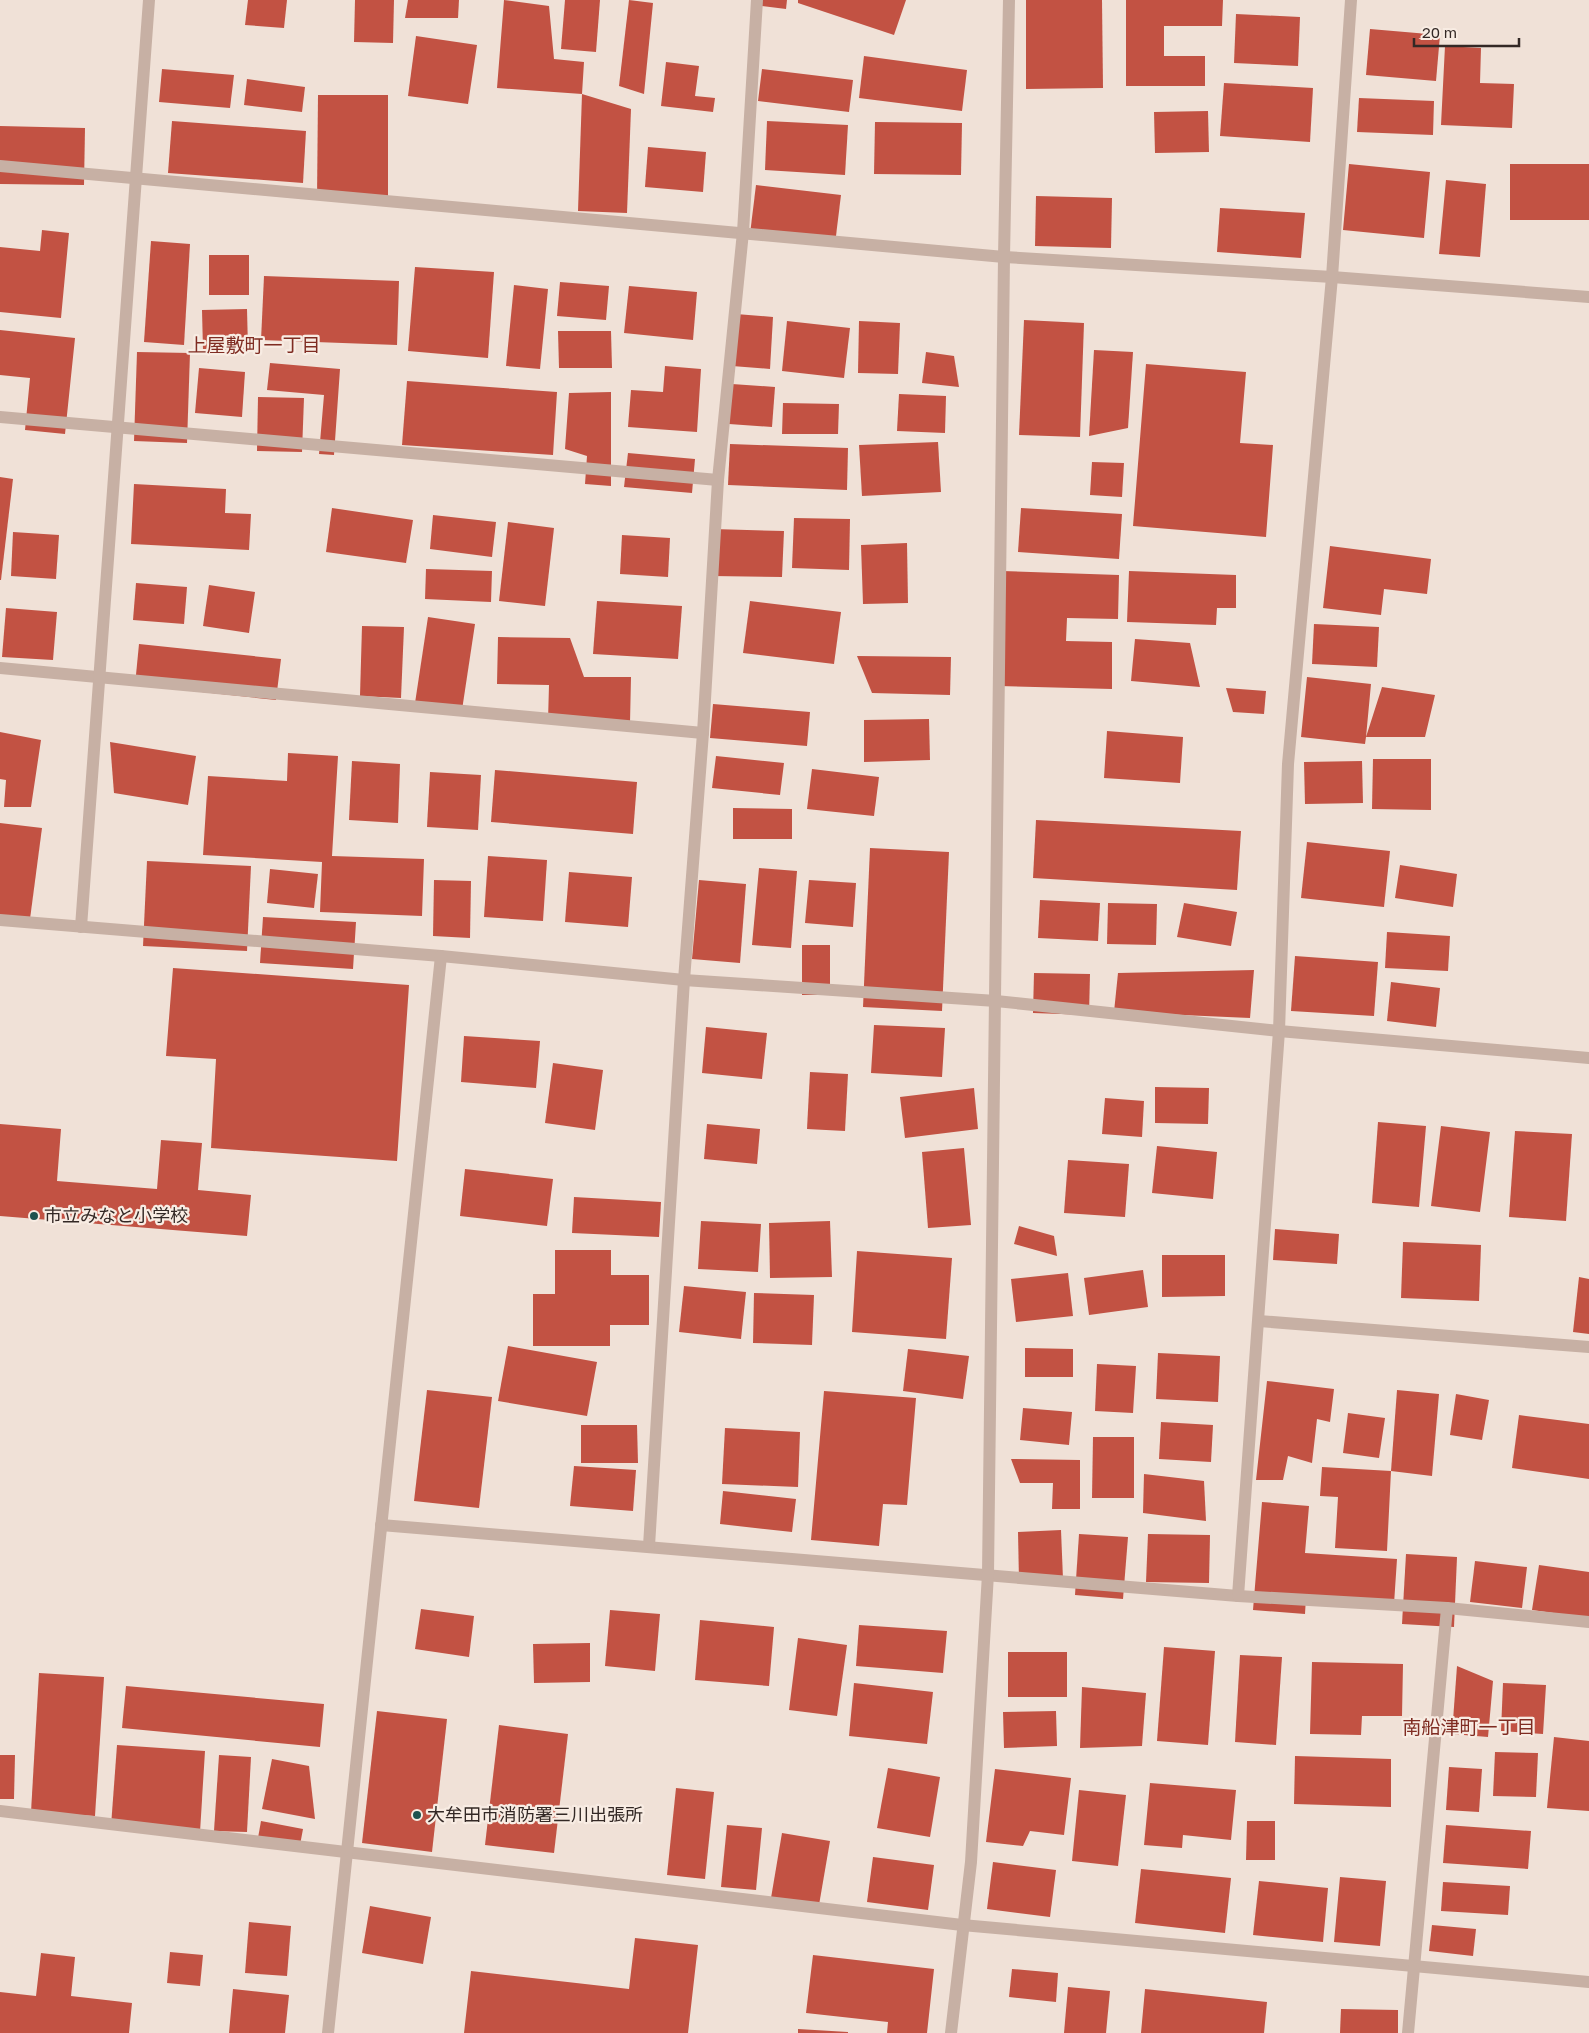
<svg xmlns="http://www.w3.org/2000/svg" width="1589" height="2033" viewBox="0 0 1589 2033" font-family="'Golos Text','Noto Sans JP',sans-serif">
<rect width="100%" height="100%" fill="#f0e1d7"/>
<!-- building -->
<g fill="#c25243">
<path d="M248 0H287L284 28 245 25Z"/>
<path d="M355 0H394L393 43 354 42Z"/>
<path d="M408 0H459L458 18H405Z"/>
<path d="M504 0 549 6 554 59 584 62 582 94 497 88Z"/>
<path d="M565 0H600L596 52 561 49Z"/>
<path d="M629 0 653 3 644 94 619 86Z"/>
<path d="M761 0H787L786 9 761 6Z"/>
<path d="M798 0H906L894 35 798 3Z"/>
<path d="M1026 0H1102L1103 88 1026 89Z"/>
<path d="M1126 0H1223L1222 26H1164V56H1205V86H1126Z"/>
<path d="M1236 14 1300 17 1298 66 1234 63Z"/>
<path d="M1370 29 1440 35 1436 81 1366 75Z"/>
<path d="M416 36 477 45 468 104 408 96Z"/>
<path d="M1445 46 1481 48 1480 83 1514 84 1512 128 1441 125Z"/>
<path d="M864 56 967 70 962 111 859 98Z"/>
<path d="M666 62 699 66 695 96 715 98 713 112 661 106Z"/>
<path d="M162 69 234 75 230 108 159 102Z"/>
<path d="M762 69 853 80 849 112 758 101Z"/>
<path d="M247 79 305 87 302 112 244 105Z"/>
<path d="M1224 83 1313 88 1310 142 1220 136Z"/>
<path d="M582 94 631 109 627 213 578 211Z"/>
<path d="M318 95H388V199H317Z"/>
<path d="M1359 98 1434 101 1433 135 1357 132Z"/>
<path d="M1208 111 1209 152 1155 153 1154 112Z"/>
<path d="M172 121 306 131 303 183 168 173Z"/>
<path d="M767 121 848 125 845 175 765 170Z"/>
<path d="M875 122 962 123 961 175 874 174Z"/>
<path d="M0 126 85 128 84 185 0 184Z"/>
<path d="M648 147 706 152 703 192 645 187Z"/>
<path d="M1349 164 1430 172 1424 238 1343 230Z"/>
<rect x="1510" y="164" width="79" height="56"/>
<path d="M1446 180 1486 184 1480 257 1439 254Z"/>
<path d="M756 185 841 195 835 244 750 234Z"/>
<path d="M1036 196 1112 198 1111 248 1035 246Z"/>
<path d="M1220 208 1305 213 1301 258 1217 252Z"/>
<path d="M42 230 69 233 61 318 0 312V247L40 251Z"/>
<path d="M151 241 190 244 184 345 144 342Z"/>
<rect x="209" y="255" width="40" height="40"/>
<path d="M415 267 494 272 488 358 408 351Z"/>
<path d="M264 276 399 281 397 345 261 340Z"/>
<path d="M560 282 609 286 606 320 557 316Z"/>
<path d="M514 285 548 289 540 369 506 366Z"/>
<path d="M629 286 697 292 693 340 624 333Z"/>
<path d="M247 309 248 349 203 350 202 310Z"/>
<path d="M736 314 773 317 770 369 732 366Z"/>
<path d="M1024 320 1084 323 1080 437 1019 435Z"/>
<path d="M787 321 850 328 844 378 782 371Z"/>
<path d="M859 321 900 323 898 374 858 373Z"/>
<path d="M0 330 75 338 65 434 25 430 30 378 0 375Z"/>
<path d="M558 331H611L612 368H559Z"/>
<path d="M1094 350 1133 352 1128 428 1089 436Z"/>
<path d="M137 352 190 353 187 443 134 441Z"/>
<path d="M926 352 954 356 959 387 922 383Z"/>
<path d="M270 363 340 369 334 455 319 454 324 395 267 390Z"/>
<path d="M1146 364 1246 372 1240 443 1273 445 1266 537 1133 526Z"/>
<path d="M665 366 701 369 697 432 628 427 631 390 663 392Z"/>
<path d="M199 368 245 372 242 417 195 413Z"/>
<path d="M407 381 557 392 553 455 402 445Z"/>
<path d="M732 384 775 387 772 427 729 424Z"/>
<path d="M611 392V486L585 484 587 456 565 449 569 393Z"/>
<path d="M899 394 946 396 945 433 897 431Z"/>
<path d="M258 397 304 398 302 452 257 451Z"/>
<path d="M783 403 839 404 838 434H782Z"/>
<path d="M938 442 941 492 862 496 859 445Z"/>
<path d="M730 444 848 448 847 490 728 485Z"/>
<path d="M628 453 695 459 692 493 624 487Z"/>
<path d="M1092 462 1124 463 1122 497 1090 495Z"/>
<path d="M0 477 13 479 1 580H0Z"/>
<path d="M134 484 226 489 225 513 251 514 249 550 131 544Z"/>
<path d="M332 508 413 520 406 563 326 552Z"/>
<path d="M1021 508 1122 514 1119 559 1018 552Z"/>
<path d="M433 515 496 522 492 557 430 549Z"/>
<path d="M794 518 850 519 849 570 792 568Z"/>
<path d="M508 522 554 528 545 606 499 601Z"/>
<path d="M713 529 784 531 782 577 712 576Z"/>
<path d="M13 532 59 535 56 579 11 576Z"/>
<path d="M622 535 670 538 668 577 620 574Z"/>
<path d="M907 543 908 603 863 604 861 545Z"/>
<path d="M1330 546 1431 559 1427 594 1384 589 1381 615 1323 608Z"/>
<path d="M426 569 492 571 491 602 425 599Z"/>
<path d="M1002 571 1119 575 1118 619 1067 618 1066 641 1112 642V689L999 686Z"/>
<path d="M1129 571 1236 575V608H1217L1216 625 1127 622Z"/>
<path d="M136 583 187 587 184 624 133 620Z"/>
<path d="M209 585 255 592 249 633 203 626Z"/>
<path d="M597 601 682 606 678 659 593 654Z"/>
<path d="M750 601 841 612 834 664 743 653Z"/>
<path d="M6 608 57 612 53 660 2 657Z"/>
<path d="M428 617 475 624 462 710 415 703Z"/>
<path d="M1314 624 1379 627 1377 667 1312 664Z"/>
<path d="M362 626 404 627 401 698 360 696Z"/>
<path d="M498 637 570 638 584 677H631L630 723 548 721 549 685 497 684Z"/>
<path d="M1135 639 1190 643 1200 687 1131 681Z"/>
<path d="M139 644 281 659 276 700 135 685Z"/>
<path d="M857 656 951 657 950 695 872 693Z"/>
<path d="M1307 677 1371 684 1366 737 1382 687 1435 695 1425 737H1366L1365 744 1301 737Z"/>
<path d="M1226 688 1266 691 1264 714 1233 712Z"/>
<path d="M713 704 810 712 807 746 710 738Z"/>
<path d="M929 719 930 760 864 762V720Z"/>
<path d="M1107 731 1183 737 1180 783 1104 778Z"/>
<path d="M0 732 41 740 31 807H4L6 780 0 779Z"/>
<path d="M110 742 196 756 188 805 114 793Z"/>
<path d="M288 753 338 756 332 856 424 859 422 916 320 912 322 862 203 855 208 776 287 781Z"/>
<path d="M716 756 784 763 780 795 712 788Z"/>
<path d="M1373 759H1431V810L1372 809Z"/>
<path d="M352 761 400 764 398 823 349 820Z"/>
<path d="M1362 761 1363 803 1305 804 1304 762Z"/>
<path d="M812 769 879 777 874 816 807 809Z"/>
<path d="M495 770 637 782 633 834 491 822Z"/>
<path d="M430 772 481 775 478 830 427 827Z"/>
<path d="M733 808 792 809V839H733Z"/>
<path d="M1036 820 1241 831 1237 890 1033 878Z"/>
<path d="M0 823 42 828 30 919 0 915Z"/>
<path d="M1307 842 1390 851 1384 907 1301 898Z"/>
<path d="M870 848 949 852 942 1011 863 1007Z"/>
<path d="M488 856 547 860 543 921 484 917Z"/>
<path d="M147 861 251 866 247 951 143 946Z"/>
<path d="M1400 865 1457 874 1453 907 1395 898Z"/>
<path d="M759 868 797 871 791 948 752 945Z"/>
<path d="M270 869 318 874 314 908 267 903Z"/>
<path d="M569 872 632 877 628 927 565 922Z"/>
<path d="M434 880 471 881 470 938 433 936Z"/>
<path d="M699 880 746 884 740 963 692 959Z"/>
<path d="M809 880 856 883 853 927 805 923Z"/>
<path d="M1040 900 1100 903 1098 941 1038 938Z"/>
<path d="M1108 903 1157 904 1156 945 1107 944Z"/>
<path d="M1184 903 1237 912 1231 946 1177 937Z"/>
<path d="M263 917 356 922 353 969 260 963Z"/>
<path d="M1387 932 1450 936 1448 971 1385 968Z"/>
<rect x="802" y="945" width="28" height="50"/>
<path d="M1295 956 1378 962 1374 1016 1291 1011Z"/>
<path d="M173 968 409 985 397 1161 211 1148 216 1059 166 1056Z"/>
<path d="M1254 970 1250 1018 1114 1012 1118 973Z"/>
<path d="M1034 973 1090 974 1089 1015 1033 1013Z"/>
<path d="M1391 982 1440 988 1436 1027 1387 1021Z"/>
<path d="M874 1025 945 1028 942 1077 871 1073Z"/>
<path d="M706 1027 767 1033 762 1079 702 1073Z"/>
<path d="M464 1036 540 1041 536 1088 461 1082Z"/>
<path d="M553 1063 603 1070 595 1130 545 1123Z"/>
<path d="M810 1072 848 1074 845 1131 807 1129Z"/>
<path d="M1155 1087 1209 1088 1208 1124 1155 1123Z"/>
<path d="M974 1088 978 1129 905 1138 900 1097Z"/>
<path d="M1105 1098 1144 1101 1142 1137 1102 1134Z"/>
<path d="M1378 1122 1426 1126 1419 1207 1372 1203Z"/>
<path d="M0 1124 61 1129 57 1181 157 1189 161 1140 202 1143 198 1190 251 1195 247 1236 0 1216Z"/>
<path d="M707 1124 760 1129 757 1164 704 1159Z"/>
<path d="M1441 1126 1490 1132 1480 1212 1431 1206Z"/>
<path d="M1515 1131 1572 1134 1566 1221 1509 1217Z"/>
<path d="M1157 1146 1217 1152 1213 1199 1152 1193Z"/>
<path d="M964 1148 971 1225 928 1228 922 1152Z"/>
<path d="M1068 1160 1129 1164 1125 1217 1064 1213Z"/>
<path d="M465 1169 553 1179 547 1226 460 1216Z"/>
<path d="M574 1197 661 1202 659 1237 572 1233Z"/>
<path d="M701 1221 761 1224 758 1272 698 1269Z"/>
<path d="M830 1221 832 1277 770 1278 769 1223Z"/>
<path d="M1019 1226 1054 1236 1057 1256 1014 1244Z"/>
<path d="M1275 1229 1339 1234 1337 1264 1273 1260Z"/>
<path d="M1403 1242 1481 1245 1479 1301 1401 1298Z"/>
<path d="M555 1250H611V1275H649V1325H610V1346H533V1294H555Z"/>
<path d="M857 1251 952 1258 946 1339 852 1332Z"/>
<path d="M1162 1255H1225V1296L1162 1297Z"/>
<path d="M1143 1270 1148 1307 1089 1315 1084 1278Z"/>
<path d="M1068 1273 1073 1316 1016 1322 1011 1279Z"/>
<path d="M1579 1277 1589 1279V1334L1573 1332Z"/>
<path d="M684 1286 746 1292 741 1339 679 1332Z"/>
<path d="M754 1293 814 1295 812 1345 753 1343Z"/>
<path d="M508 1346 597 1362 587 1416 498 1401Z"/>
<path d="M1025 1348 1073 1349V1377H1025Z"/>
<path d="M908 1349 969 1356 963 1399 903 1391Z"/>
<path d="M1158 1353 1220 1356 1218 1402 1156 1399Z"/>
<path d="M1097 1364 1136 1366 1133 1413 1095 1411Z"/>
<path d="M1267 1381 1334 1389 1330 1422 1317 1419 1312 1463 1288 1456 1283 1480H1256Z"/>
<path d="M427 1390 492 1397 479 1508 414 1501Z"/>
<path d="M1397 1390 1439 1394 1432 1476 1391 1471Z"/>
<path d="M824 1391 916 1398 907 1505 883 1504 879 1546 811 1540Z"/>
<path d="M1456 1394 1489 1400 1482 1440 1450 1435Z"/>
<path d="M1023 1408 1072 1412 1069 1445 1020 1440Z"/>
<path d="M1348 1413 1385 1418 1379 1458 1343 1453Z"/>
<path d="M1519 1415 1589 1424V1479L1512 1468Z"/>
<path d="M1161 1422 1213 1425 1211 1462 1159 1459Z"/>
<path d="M581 1425H637L638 1463H581Z"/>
<path d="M725 1428 800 1432 798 1487 722 1484Z"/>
<path d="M1093 1437H1134V1498H1092Z"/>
<path d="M1011 1459 1080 1460V1509H1052L1053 1483H1020Z"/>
<path d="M574 1466 636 1470 633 1511 570 1506Z"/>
<path d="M1322 1467 1391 1471 1387 1551 1335 1548 1338 1497 1320 1496Z"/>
<path d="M1144 1474 1204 1481 1206 1521 1143 1513Z"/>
<path d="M723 1491 796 1499 792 1532 720 1524Z"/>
<path d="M1262 1502 1309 1506 1305 1553 1397 1559 1394 1604 1306 1597 1305 1614 1253 1610Z"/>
<path d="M1061 1530 1063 1579 1019 1581 1018 1532Z"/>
<path d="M1079 1534 1128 1537 1123 1599 1075 1595Z"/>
<path d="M1148 1534 1210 1535 1209 1583 1146 1582Z"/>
<path d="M1406 1554 1457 1557 1454 1627 1402 1624Z"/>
<path d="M1475 1561 1527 1567 1522 1608 1470 1602Z"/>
<path d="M1539 1565 1589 1572V1618L1532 1610Z"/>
<path d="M421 1609 474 1616 469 1657 415 1649Z"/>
<path d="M610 1610 660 1614 655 1671 605 1666Z"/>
<path d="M700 1620 774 1627 769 1686 695 1680Z"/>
<path d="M859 1625 947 1631 943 1673 856 1666Z"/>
<path d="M798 1638 847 1645 837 1716 789 1710Z"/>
<path d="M590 1643V1682L534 1683 533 1644Z"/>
<path d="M1164 1647 1215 1651 1208 1745 1157 1741Z"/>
<rect x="1008" y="1652" width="59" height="45"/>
<path d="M1240 1655 1282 1657 1276 1745 1235 1742Z"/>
<path d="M1312 1662 1403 1664 1402 1716H1362L1361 1735 1310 1734Z"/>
<path d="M1457 1666 1493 1681 1488 1737 1452 1734Z"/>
<path d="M39 1673 104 1677 95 1816 31 1812Z"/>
<path d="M854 1683 933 1692 927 1744 849 1736Z"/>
<path d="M1503 1683 1546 1685 1543 1734 1501 1731Z"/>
<path d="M126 1686 324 1704 320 1747 122 1728Z"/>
<path d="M1082 1687 1146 1693 1142 1746 1080 1748Z"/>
<path d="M377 1711 447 1719 432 1852 362 1843Z"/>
<path d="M1056 1711 1057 1746 1004 1748 1003 1712Z"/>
<path d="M499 1725 568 1734 554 1853 485 1845Z"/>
<path d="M1554 1737 1589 1741V1811L1547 1808Z"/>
<path d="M117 1745 205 1751 200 1832 111 1826Z"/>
<path d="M1495 1752 1538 1753 1536 1797 1493 1796Z"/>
<path d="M0 1755H15L14 1799H0Z"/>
<path d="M219 1755 251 1757 247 1832 214 1831Z"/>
<path d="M1295 1756 1391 1759V1807L1294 1804Z"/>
<path d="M272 1759 309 1766 315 1819 262 1809Z"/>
<path d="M1449 1767 1482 1769 1479 1812 1446 1810Z"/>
<path d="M888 1768 940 1777 930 1837 877 1828Z"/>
<path d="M995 1769 1071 1778 1064 1835 1030 1831 1023 1846 986 1842Z"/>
<path d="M1150 1783 1236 1790 1231 1840 1183 1835 1182 1848 1144 1845Z"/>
<path d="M676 1788 714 1792 705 1879 667 1875Z"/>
<path d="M1079 1790 1126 1795 1118 1866 1072 1861Z"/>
<path d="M261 1821 303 1829 300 1845 258 1838Z"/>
<path d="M1247 1821H1275V1860H1246Z"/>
<path d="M727 1825 762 1828 756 1890 721 1887Z"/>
<path d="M1446 1825 1531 1831 1528 1869 1443 1863Z"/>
<path d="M782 1833 830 1841 819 1905 771 1898Z"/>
<path d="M873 1857 934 1865 928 1910 867 1902Z"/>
<path d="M993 1862 1056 1870 1050 1917 987 1909Z"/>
<path d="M1141 1869 1231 1878 1225 1933 1135 1923Z"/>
<path d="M1340 1877 1386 1881 1380 1946 1334 1942Z"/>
<path d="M1259 1881 1328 1888 1323 1942 1253 1935Z"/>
<path d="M1443 1882 1510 1886 1508 1915 1441 1911Z"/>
<path d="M370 1906 431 1917 423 1964 362 1953Z"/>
<path d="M249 1922 291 1926 287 1976 245 1973Z"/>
<path d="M1432 1925 1476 1929 1473 1956 1429 1951Z"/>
<path d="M635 1938 698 1945 688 2033H464L471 1971 629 1989Z"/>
<path d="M170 1952 203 1955 200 1986 167 1983Z"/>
<path d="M41 1953 75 1957 71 1996 132 2003 129 2033H0V1992L36 1996Z"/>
<path d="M813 1955 934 1969 927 2033H887L888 2022 806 2013Z"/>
<path d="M1012 1969 1058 1973 1056 2002 1009 1997Z"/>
<path d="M1068 1987 1110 1991 1106 2033H1064Z"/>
<path d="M233 1989 289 1995 285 2033H229Z"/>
<path d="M1145 1989 1267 2002 1264 2033H1141Z"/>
<path d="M1341 2009 1398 2010V2033H1340Z"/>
<path d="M798 2029 848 2032V2033H798Z"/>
</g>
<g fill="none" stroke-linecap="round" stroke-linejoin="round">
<!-- minor -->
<g stroke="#c7b0a4" stroke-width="12">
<path d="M0 166 1004 257 1332 277 1589 297"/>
<path d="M0 417 718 480"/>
<path d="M0 668 703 733"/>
<path d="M0 920 441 956 684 980 996 1001 1279 1031 1589 1058"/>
<path d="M81 927 149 0"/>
<path d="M1259 1321 1589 1347"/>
<path d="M381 1525 1238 1596 1447 1608 1589 1622"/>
<path d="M649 1546 684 980 703 733 718 480 743 232 757 0"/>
<path d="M1238 1596 1279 1031 1288 764 1332 277 1351 0"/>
<path d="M0 1811 962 1925 1589 1982"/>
<path d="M328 2033 441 956"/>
<path d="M951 2033 971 1862 988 1574 1004 257 1009 0"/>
<path d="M1408 2033 1447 1608"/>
</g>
</g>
<!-- markers -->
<g fill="#1d524f" stroke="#f8ece3" stroke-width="2">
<circle cx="34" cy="1216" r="5"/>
<circle cx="417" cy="1815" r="5"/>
</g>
<g text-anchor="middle" stroke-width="4.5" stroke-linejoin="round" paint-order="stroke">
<!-- poi labels -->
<g font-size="18" fill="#332825" stroke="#f8ece3" text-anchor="start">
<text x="44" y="1222">市立みなと小学校</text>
<text x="427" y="1821">大牟田市消防署三川出張所</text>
</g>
<!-- neighbourhood labels -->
<g font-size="19" fill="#7f2c22" stroke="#f8ece3">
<text x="254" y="352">上屋敷町一丁目</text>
<text x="1469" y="1734">南船津町一丁目</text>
</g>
</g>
<!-- scale -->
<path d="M1414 38v8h105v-8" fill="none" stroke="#332825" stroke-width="2.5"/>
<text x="1422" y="38" font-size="15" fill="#332825" stroke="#f8ece3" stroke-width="4" paint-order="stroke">20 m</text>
</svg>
